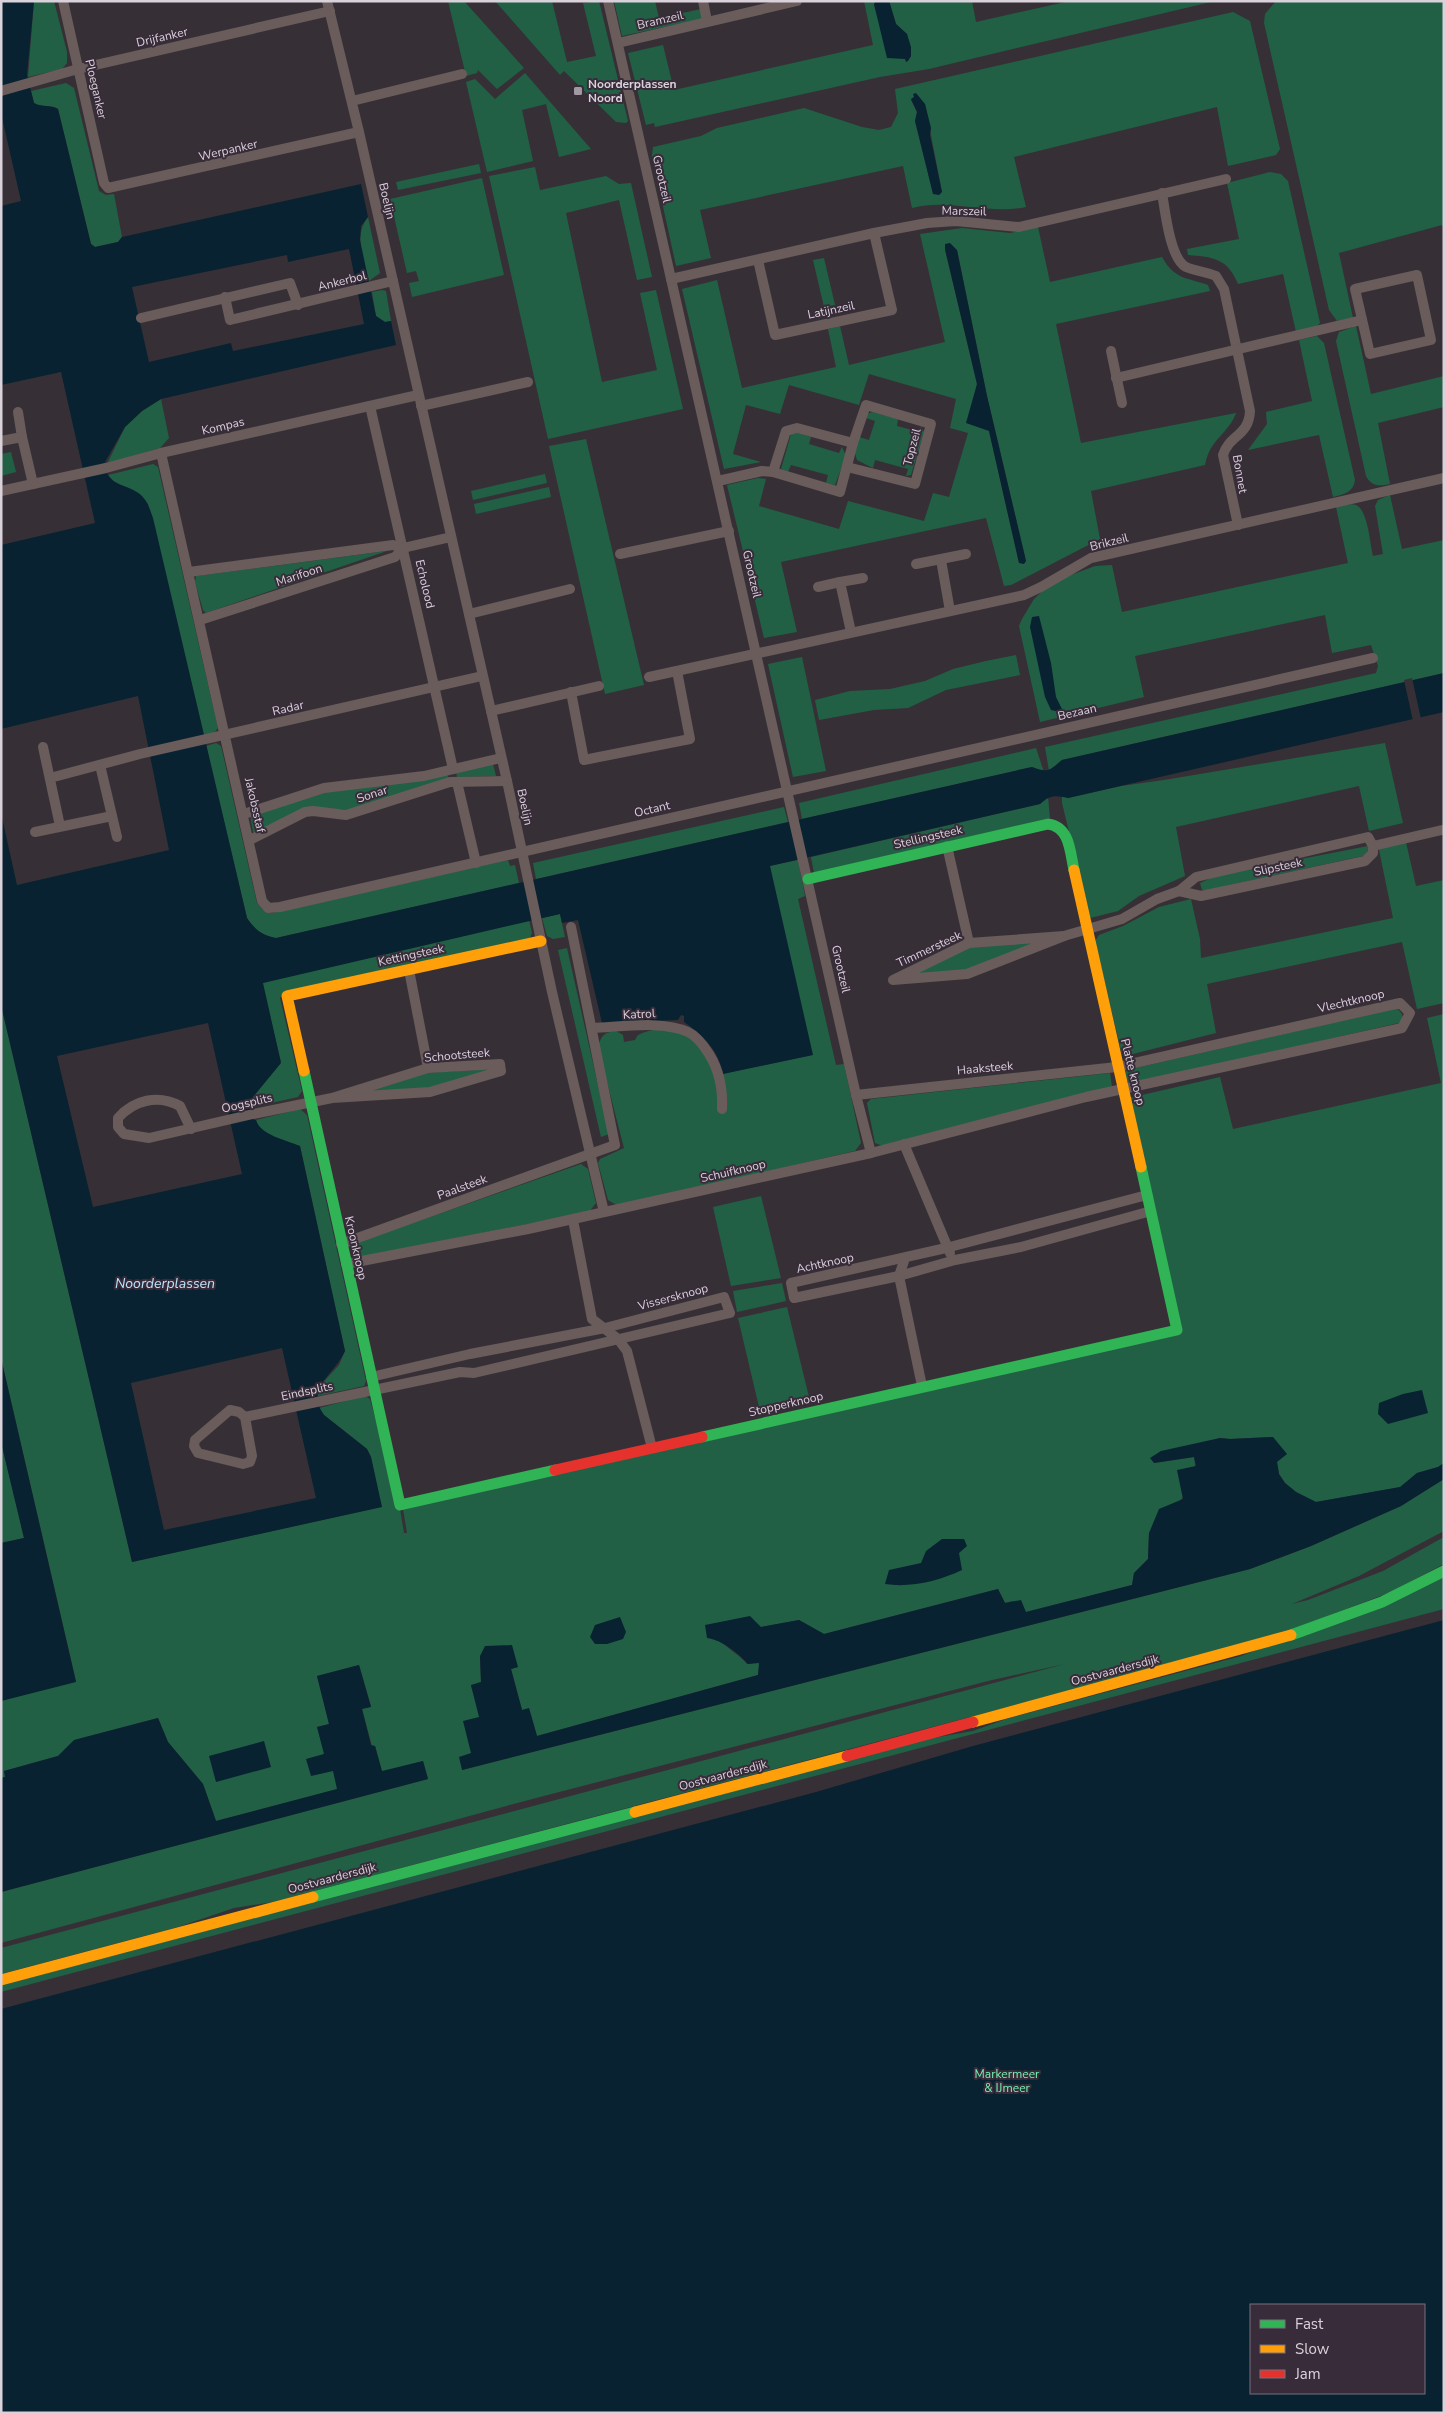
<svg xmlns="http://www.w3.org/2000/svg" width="1445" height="2414" viewBox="0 0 1445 2414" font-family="'Nunito Sans',sans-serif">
<rect width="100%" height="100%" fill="#363036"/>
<!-- green -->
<g fill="#216045" fill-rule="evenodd">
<path d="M34 1H54L67 52V63L62 69 28 77Z"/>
<path d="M448 1H464L524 68 497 89 478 70 477 73 466 76Z"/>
<path d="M495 1H552L567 62 596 56 583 3 599 1 628 121 626 123 616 122 564 71 560 75Z"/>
<path d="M614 1H655L659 18 701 9 702 19 622 36Z"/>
<path d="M864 1H876L874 5 878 19 905 59H908L911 56 907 34 896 24 889 1H972L976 22 1070 1H1215L929 69 880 77 655 127 654 123 646 125 628 53 663 45 674 90 873 45Z"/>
<path d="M1276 1H1444V230L1442 225 1339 253 1353 318 1337 321 1329 310 1264 23 1265 14Z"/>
<path d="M1233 12 1250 21 1280 149 1276 155 1228 166 1217 107 1014 157 1026 207C988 215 949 198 912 208L903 166 700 210 711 258 676 266 652 156 653 147 701 136 717 128 804 108 862 127 879 130 891 127 898 113 895 89ZM914 97 925 104 942 192 933 193 915 121 917 112 911 100Z"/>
<path d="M525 73 591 149 559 157 546 104 522 110 533 161 487 172 466 82 475 79 495 99Z"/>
<path d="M66 83 74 88 99 191 106 195 114 194 122 237 118 242 95 247 91 244 58 109C50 104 42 108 34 103L31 91Z"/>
<path d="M479 164 481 173 398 190 396 182Z"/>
<path d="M535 167 540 190 606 176 619 184 631 183 652 277 637 280 619 200 566 213 602 382 657 370 640 293 656 290 683 409 548 439 489 176Z"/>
<path d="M1270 172 1281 174 1288 181 1320 323 1317 326 1296 332 1283 274 1238 284C1228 259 1214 257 1188 255L1187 249 1239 239 1227 183Z"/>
<path d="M482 178 504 275 412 297 409 283 419 281 416 271 407 273 390 199Z"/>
<path d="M368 217 380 273 369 281C364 260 353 236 368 217Z"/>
<path d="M1038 227 1050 282 1162 257C1175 280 1186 277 1208 285L1210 291 1056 324 1081 443 1236 413C1228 435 1210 438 1205 465L1091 491 1100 539 1011 585 1004 586 986 518 781 562 797 632 764 638 727 485 758 478 766 479 759 506 839 529 848 501 924 521 933 493 949 497 968 433 950 428 956 399 869 374 859 405 789 385 780 414 746 405 733 454 761 462 724 469 682 289 717 280 742 388 836 367 828 329 840 326 849 365 945 342 920 234 962 228 1010 233ZM945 250H957L987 396 1026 561 1019 563 989 431 976 391 977 384Z"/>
<path d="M824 258 835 305 824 307 813 260Z"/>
<path d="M382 290 386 291 391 321 385 322 376 316 372 292Z"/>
<path d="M1356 326 1371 394 1444 376V407L1378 423 1390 484C1379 486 1372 487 1366 476L1336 341 1339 332Z"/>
<path d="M1317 336 1324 343 1355 480C1353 493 1344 494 1333 497L1319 435 1248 450 1267 424 1266 412 1312 401 1299 340Z"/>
<path d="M161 399 169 438 160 448 107 464 125 427 142 411Z"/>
<path d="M872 412 898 419 897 426 919 432 921 426 924 432 911 475 906 476 908 469 875 460 873 468 857 460 855 453 859 437 869 440 875 421 866 418 867 414Z"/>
<path d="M797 433 811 437 809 444 839 453 842 447 846 456 835 485 826 483 828 475 791 465 788 472 781 469 791 434Z"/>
<path d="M586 439 644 685 605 694 549 446Z"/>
<path d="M11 452 16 472 1 476V454Z"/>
<path d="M153 464 158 467 218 728 214 733 204 735 148 504 132 490 113 481 108 475Z"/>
<path d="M545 474 547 483 473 500 471 491Z"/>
<path d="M549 487 551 497 476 514 474 504Z"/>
<path d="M1390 495 1402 549 1444 540V673L1062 760 1049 771 1045 747 1376 673 1378 666 1371 645 1332 653 1325 615 1135 656 1144 697 1040 722 1019 626 1022 619 1034 599 1052 582 1095 566 1112 565 1122 612 1348 563 1336 507C1341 506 1350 503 1356 505 1368 510 1370 544 1373 556L1383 554 1375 506 1378 500Z"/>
<path d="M387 551 206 613 203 610 195 582 196 576Z"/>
<path d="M1016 655 1020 675 946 690 908 708 874 710 819 720 815 700 850 691 890 689 925 681 953 669 986 661Z"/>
<path d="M802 657 826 771 793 777 768 664Z"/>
<path d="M216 743 221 746 257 903 264 911 272 913 508 860 510 866 515 865 519 883 276 938C262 935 255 930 247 918L206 746Z"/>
<path d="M1385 743 1403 823 1369 831 1359 786 1176 827 1185 876 1139 896 1118 911 1090 918 1062 803V796L1068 798 1121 786 1164 780Z"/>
<path d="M1036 748 1044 772 1032 767 802 819 799 803Z"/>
<path d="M493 764 496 776 457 777 456 771Z"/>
<path d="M447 773 449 780 347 810 312 807 256 834 253 832 250 815 324 791Z"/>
<path d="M1048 797 1050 818 814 873 811 857 1040 804Z"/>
<path d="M784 807 788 822 536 879 533 863Z"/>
<path d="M1405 838 1416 886 1444 880V1003L1417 1009 1402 942 1207 984 1216 1033 1125 1056 1122 1055 1095 941 1099 935 1123 926 1159 907 1191 899 1200 939 1201 958 1393 918 1378 845Z"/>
<path d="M1368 846V851L1363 856 1229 885 1216 891 1202 890 1200 883 1218 875Z"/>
<path d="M798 860 805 896 798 899 836 1065 844 1064 861 1143 855 1151 618 1206 608 1200 598 1163 600 1159 624 1148 598 1047C601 1036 604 1032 616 1031L623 1035 624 1042 635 1040 638 1035C658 1024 690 1031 704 1050 709 1057 712 1067 716 1075L812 1055 769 866Z"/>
<path d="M560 914 565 937 553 939 547 936 542 918Z"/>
<path d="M529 920 532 933 530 938 282 994 280 998 302 1091 298 1097 253 1107V1097L281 1062 262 983Z"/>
<path d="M1046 941 967 970 907 976 973 946Z"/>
<path d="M567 948 609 1134 601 1137 558 950Z"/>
<path d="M1 1005 132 1562 381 1507 371 1457 367 1449 324 1415 319 1408 365 1396 370 1399 400 1509 404 1533H407L403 1509 1181 1331 1129 1098 1220 1077 1233 1129 1441 1083 1427 1018 1444 1014V1463L1438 1467 1417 1473 1401 1487 1316 1502 1296 1492 1285 1483 1279 1474 1273 1437 1230 1439 1220 1438 1154 1463 1194 1457C1201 1487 1167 1515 1149 1533L1148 1559 1134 1573 1132 1585 1026 1612 1013 1601 1005 1603 998 1589 824 1634 799 1620 761 1627 719 1639C728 1650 738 1653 747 1664L760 1662 758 1675 537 1736 529 1709 522 1710 511 1669 518 1667 480 1656 481 1682 471 1686 480 1717 471 1753 462 1770 1250 1569 1311 1546 1401 1506 1444 1479V1531L1359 1576 1292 1604 1308 1600 1383 1571 1444 1537V1564L1391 1592 1275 1636 273 1902 234 1908 178 1927 1 1974V1948L1065 1664 992 1680 536 1798 1 1943V1892L428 1779 423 1761 382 1772 375 1746H372L362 1709 371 1706 359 1665 317 1676 329 1724 317 1727 325 1754 306 1760 333 1770 338 1789 216 1821 203 1784 168 1742 158 1718 75 1740 58 1756 4 1771 6 1777 1 1778V1701L76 1681 1 1358Z"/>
<path d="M1397 1008 1402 1014 1403 1019 1399 1023 1132 1084 1126 1081 1124 1072 1127 1070Z"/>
<path d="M496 1069 429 1089 360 1094 422 1073Z"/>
<path d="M1110 1073 1112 1087 883 1146 875 1143 867 1103 871 1099Z"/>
<path d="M300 1109 307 1115 366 1381 364 1386 318 1396 317 1389 339 1365 345 1351 300 1146C286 1141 260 1135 256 1120Z"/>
<path d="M581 1164 588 1169 596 1203 589 1212 356 1258 353 1244Z"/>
<path d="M761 1196 781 1278 731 1286 713 1207Z"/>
<path d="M782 1283 786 1301 737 1312 733 1291Z"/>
<path d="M787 1307 809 1397 759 1407 738 1318Z"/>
<path d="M1 1442 24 1538 1 1543Z"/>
<path d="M1444 1577V1609L1 1992V1984L921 1740 973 1731 1006 1719 1241 1656Z"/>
</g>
<!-- water -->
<g fill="#082231" fill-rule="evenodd">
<path d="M1 1H34L27 75 34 103C42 108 50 104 58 109L91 244 95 247 118 242 122 237 361 184 368 217 361 226 360 240 376 316 385 322 391 321 396 345 161 399 142 411 125 427 104 464C110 490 127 482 142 496 148 502 150 510 153 518L247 918C255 930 262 935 276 938L1032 767C1048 773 1049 771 1062 760L1444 673V712L1068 798C1055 795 1050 795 1040 804L770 866 813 1055 723 1074C719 1051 703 1035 684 1022V1016L681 1015 678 1020 602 1023 578 920 562 923 560 914 263 983 281 1063 253 1097V1107L251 1108 254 1120H256C260 1135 286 1140 300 1146L345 1351C333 1377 305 1387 324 1415L367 1449 371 1457 382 1507 132 1562 1 1005V813L17 885 169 850 138 696 1 729V545L95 523 61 372 1 385V206L21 201 1 113ZM349 249 364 324 233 351 231 343 149 362 132 287 287 255 288 262ZM208 1023 242 1174 93 1207 57 1056ZM282 1348 316 1498 164 1530 131 1383Z"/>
<path d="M876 1H889L890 4 896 24 907 34 911 47V56L908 61 906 62 905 59 887 58 874 4Z"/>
<path d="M916 93 925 104 931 128 930 135 942 192 939 195 933 194 915 121 917 112 911 99 914 97 913 94Z"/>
<path d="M950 243 957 250 987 396 1026 561 1024 564 1019 563 989 431 966 423 977 384 945 249V244Z"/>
<path d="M1039 616 1051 663 1056 697 1062 709 1060 712 1051 710 1045 697 1030 627 1032 617Z"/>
<path d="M1 1358 76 1682 1 1701V1543L24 1538 1 1442Z"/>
<path d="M1422 1390 1428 1413 1388 1424 1378 1414 1379 1403 1403 1394Z"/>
<path d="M1273 1437 1287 1454 1277 1462 1279 1474 1285 1483 1296 1492 1316 1502 1400 1487 1417 1473 1438 1467 1444 1463V1479L1401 1506 1311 1546 1250 1569 462 1770 459 1757 471 1753 463 1721 479 1717 471 1685 481 1682 480 1656 485 1646 512 1645 518 1667 511 1669 522 1710 529 1708 537 1736 758 1675 759 1663 748 1664C738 1653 722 1640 707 1638L705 1625 750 1616 761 1627 799 1620 824 1634 998 1589 1005 1603 1021 1600 1026 1612 1132 1585 1134 1573 1148 1559 1149 1533 1159 1509 1183 1499 1177 1470 1196 1466 1194 1457 1154 1463 1150 1458 1161 1451 1220 1438 1230 1439Z"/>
<path d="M942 1539H964L967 1546 959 1553 962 1570C939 1581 910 1588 885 1584L889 1570 921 1563 926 1551Z"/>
<path d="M620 1617 626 1632 623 1639 607 1644H595L590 1637 595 1625Z"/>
<path d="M1444 1620V2413H1V2009L816 1792 973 1746ZM1251 2305H1424V2393H1251Z"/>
<path d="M359 1665 371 1707 362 1709 371 1745 375 1746 382 1771 423 1761 428 1779 1 1892V1778L5 1777 4 1771 58 1756 74 1740 158 1718 168 1742 203 1784 216 1821 337 1789 333 1771 311 1776 306 1759 324 1754 317 1727 329 1724 317 1676Z"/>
<path d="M264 1741 271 1767 216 1782 209 1756Z"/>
</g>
<!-- pier -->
<path fill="#363036" d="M1412 678 1421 719 1413 721 1404 680Z"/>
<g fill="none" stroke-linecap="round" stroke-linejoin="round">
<!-- street -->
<g stroke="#695c5b" stroke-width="10">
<path d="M63 1 104 183 108 188 359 132"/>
<path d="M327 1 359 132 507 781 552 992 604 1212"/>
<path d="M608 1 856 1095 871 1153"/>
<path d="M703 1 707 21"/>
<path d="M618 43 797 1"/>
<path d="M1 91 78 69 330 11"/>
<path d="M352 101 462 74"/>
<path d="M1162 193C1165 210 1170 259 1186 267 1195 271 1207 272 1216 276L1224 289 1250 411C1249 436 1229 435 1223 455L1238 525"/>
<path d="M758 260 775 335 892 310 874 233"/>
<path d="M1417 275 1431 340 1370 354 1355 289Z"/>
<path d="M671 279 874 233 927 223 956 221 1019 227 1226 179"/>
<path d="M225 297 230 320 393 281"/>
<path d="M141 318 290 283 298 305"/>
<path d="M1111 351 1122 403"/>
<path d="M1116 378 1362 320"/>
<path d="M370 406 453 769"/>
<path d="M421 406 528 382"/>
<path d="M18 412 22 437"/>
<path d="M1 441 22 437 33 484"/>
<path d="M161 453 262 901 268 908 280 907 1373 658"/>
<path d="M847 467 915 484 931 424 866 405 853 443"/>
<path d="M718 481 762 471 773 472 840 492 853 443 797 428 786 431 773 472"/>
<path d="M1 491 106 468 161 453 418 395"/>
<path d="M620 554 729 531"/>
<path d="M941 560 950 611"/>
<path d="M916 564 966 554"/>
<path d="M189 572 393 545 403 548"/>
<path d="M818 587 840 582"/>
<path d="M469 614 570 589"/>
<path d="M200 620 395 557 403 548 451 537"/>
<path d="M851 632 840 582 863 578"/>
<path d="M649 677 1024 595 1041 587 1091 558 1444 478"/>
<path d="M571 692 584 760 690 739 677 671"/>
<path d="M491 711 599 686"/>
<path d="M43 747 60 826"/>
<path d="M100 765 117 837"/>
<path d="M50 778 140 754 482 676"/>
<path d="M457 782 476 863"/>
<path d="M244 814 324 788 424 776 501 758"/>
<path d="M35 832 112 816"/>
<path d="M250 840 305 812 313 811 346 815 450 782 507 781"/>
<path d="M947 846 969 943"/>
<path d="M1179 891 1201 896 1365 861 1373 853V846"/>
<path d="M1064 936 1122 919 1157 899 1179 891 1196 877 1368 837 1373 846 1442 830"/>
<path d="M1064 936 967 974 893 980 969 943Z"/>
<path d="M409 970 428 1068"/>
<path d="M593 1028C620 1027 663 1020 688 1032 697 1036 704 1046 709 1054 719 1070 723 1089 722 1109"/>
<path d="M191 1129 180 1106C158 1094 134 1100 118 1118V1127L124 1134 149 1138 253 1114 332 1098 430 1092 501 1071 500 1064 428 1068 332 1098"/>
<path d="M904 1144 950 1253"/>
<path d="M1147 1195 946 1248 791 1283 794 1298 899 1276 955 1260 1021 1247 1151 1211"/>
<path d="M573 1220 592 1319 618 1339 627 1351 652 1448"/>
<path d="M341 1244 615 1145 571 927"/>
<path d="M905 1258 899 1276 922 1386"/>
<path d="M346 1264 528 1229 871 1153 1086 1097 1402 1028 1410 1013 1400 1003 1117 1067 856 1095"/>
<path d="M245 1417 252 1456 250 1462 243 1464 198 1453 194 1446 195 1440 230 1410 239 1412 245 1417 460 1372 474 1373 730 1313 724 1297 605 1328 470 1354 371 1377"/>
</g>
<!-- fast -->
<g stroke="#30b455" stroke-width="11">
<path d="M808 879 1048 824C1070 827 1070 852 1074 870"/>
<path d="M304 1071 400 1505 555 1470"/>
<path d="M702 1437 1177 1330 1141 1167"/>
<path d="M1291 1635 1382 1602 1444 1571"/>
<path d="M313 1897 635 1812"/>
</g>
<!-- slow -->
<g stroke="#ff9f0a" stroke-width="11">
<path d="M1074 870 1141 1167"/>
<path d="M304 1071 287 996 541 941"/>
<path d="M973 1722 1291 1635"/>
<path d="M635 1812 847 1756"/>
<path d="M1 1980 313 1897"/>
</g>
<!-- jam -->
<g stroke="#e5322d" stroke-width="11">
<path d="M555 1470 702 1437"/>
<path d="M847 1756 973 1722"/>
</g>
</g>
<!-- markers -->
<rect fill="#a199a1" stroke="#392c3a" stroke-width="2" x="573" y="86" width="10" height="10" rx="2.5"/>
<g text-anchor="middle" stroke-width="4" stroke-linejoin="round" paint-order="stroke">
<!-- street labels -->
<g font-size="12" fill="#dad2db" stroke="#392c3a">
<text transform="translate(660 20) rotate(-13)" y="4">Bramzeil</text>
<text transform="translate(162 37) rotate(-13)" y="4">Drijfanker</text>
<text transform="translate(96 89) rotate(77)" y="4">Ploeganker</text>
<text transform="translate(228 150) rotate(-13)" y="4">Werpanker</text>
<text transform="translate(662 179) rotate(77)" y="4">Grootzeil</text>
<text transform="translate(387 201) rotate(77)" y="4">Boelijn</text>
<text transform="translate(964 211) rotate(1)" y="4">Marszeil</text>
<text transform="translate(342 281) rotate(-14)" y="4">Ankerbol</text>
<text transform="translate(831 310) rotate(-12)" y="4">Latijnzeil</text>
<text transform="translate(223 426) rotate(-13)" y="4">Kompas</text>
<text transform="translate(912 447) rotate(-75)" y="4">Topzeil</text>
<text transform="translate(1240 474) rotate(80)" y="4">Bonnet</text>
<text transform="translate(1109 542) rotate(-14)" y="4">Brikzeil</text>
<text transform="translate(752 574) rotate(77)" y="4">Grootzeil</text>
<text transform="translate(299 575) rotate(-18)" y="4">Marifoon</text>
<text transform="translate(425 584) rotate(77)" y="4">Echolood</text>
<text transform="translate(288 708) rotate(-13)" y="4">Radar</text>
<text transform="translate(1077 712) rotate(-13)" y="4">Bezaan</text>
<text transform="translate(372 794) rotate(-18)" y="4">Sonar</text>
<text transform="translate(255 805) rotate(77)" y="4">Jakobsstaf</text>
<text transform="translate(525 807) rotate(78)" y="4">Boelijn</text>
<text transform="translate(652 809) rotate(-13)" y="4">Octant</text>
<text transform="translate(928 837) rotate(-13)" y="4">Stellingsteek</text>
<text transform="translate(1278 867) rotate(-12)" y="4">Slipsteek</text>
<text transform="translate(929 949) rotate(-25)" y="4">Timmersteek</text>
<text transform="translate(411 955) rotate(-12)" y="4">Kettingsteek</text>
<text transform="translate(841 969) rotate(77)" y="4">Grootzeil</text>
<text transform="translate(1351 1001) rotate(-13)" y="4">Vlechtknoop</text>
<text transform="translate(639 1014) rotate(-3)" y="4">Katrol</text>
<text transform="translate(457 1055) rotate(-5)" y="4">Schootsteek</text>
<text transform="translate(985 1068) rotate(-5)" y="4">Haaksteek</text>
<text transform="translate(1133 1072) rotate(76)" y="4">Platte knoop</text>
<text transform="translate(247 1103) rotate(-13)" y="4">Oogsplits</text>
<text transform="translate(733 1171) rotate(-13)" y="4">Schuifknoop</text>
<text transform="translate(462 1187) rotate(-20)" y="4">Paalsteek</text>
<text transform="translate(356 1248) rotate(77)" y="4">Kroonknoop</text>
<text transform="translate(825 1263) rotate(-12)" y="4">Achtknoop</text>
<text transform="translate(673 1297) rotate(-15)" y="4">Vissersknoop</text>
<text transform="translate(307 1391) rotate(-12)" y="4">Eindsplits</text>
<text transform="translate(786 1404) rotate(-13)" y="4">Stopperknoop</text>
<text transform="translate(1115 1670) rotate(-15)" y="4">Oostvaardersdijk</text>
<text transform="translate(723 1775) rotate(-15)" y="4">Oostvaardersdijk</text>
<text transform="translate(332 1878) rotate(-15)" y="4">Oostvaardersdijk</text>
</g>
<!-- poi labels -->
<g font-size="12" font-weight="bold" fill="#dad2db" stroke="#392c3a" text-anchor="start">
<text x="588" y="88">Noorderplassen<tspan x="588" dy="14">Noord</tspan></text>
</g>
<!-- park labels -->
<g font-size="12" fill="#75f2b5" stroke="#392c3a">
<text x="1007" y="2078">Markermeer<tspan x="1007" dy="14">&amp; IJmeer</tspan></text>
</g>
<!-- water labels -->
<g font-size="14" font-style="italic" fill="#b9e5fe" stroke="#392c3a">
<text x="165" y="1288">Noorderplassen</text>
</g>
</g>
<!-- border -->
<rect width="1445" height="2414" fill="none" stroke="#dad2db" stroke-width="5"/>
<!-- legend -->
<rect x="1250" y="2304" width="175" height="90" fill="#392c3a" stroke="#796e7a"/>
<rect x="1260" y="2320" width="25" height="8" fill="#30b455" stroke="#796e7a"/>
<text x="1295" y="2329" font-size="15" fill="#dad2db">Fast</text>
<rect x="1260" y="2345" width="25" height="8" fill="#ff9f0a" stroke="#796e7a"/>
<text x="1295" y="2354" font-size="15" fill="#dad2db">Slow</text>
<rect x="1260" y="2370" width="25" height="8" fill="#e5322d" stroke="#796e7a"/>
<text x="1295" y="2379" font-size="15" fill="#dad2db">Jam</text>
</svg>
